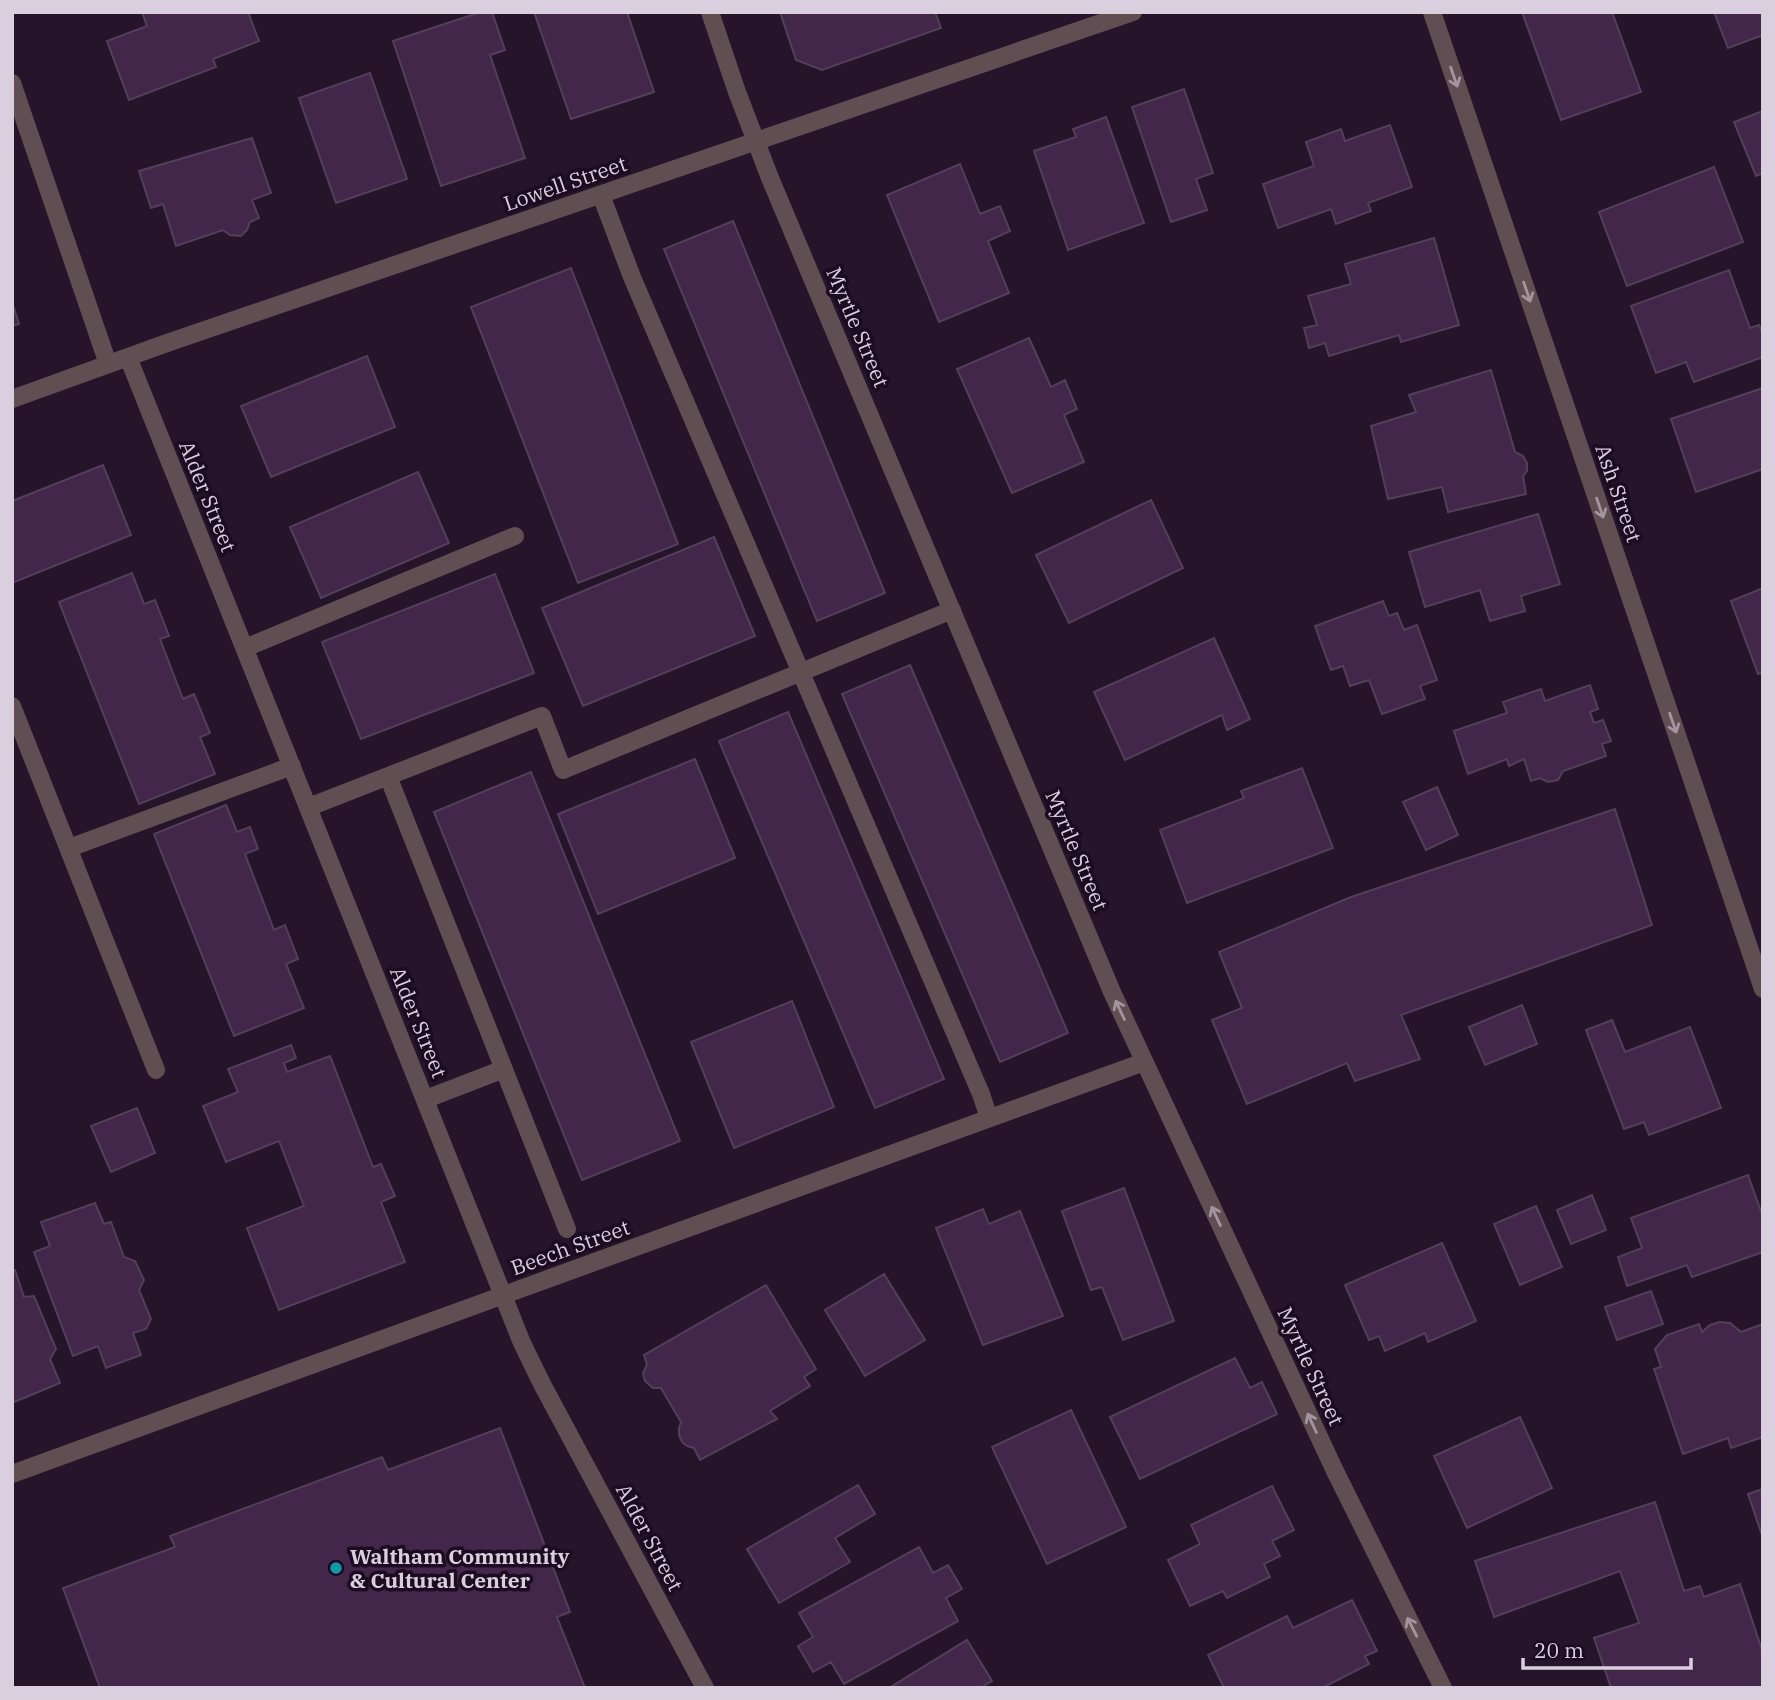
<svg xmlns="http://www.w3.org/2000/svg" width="1775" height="1700" font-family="'IBM Plex Serif',serif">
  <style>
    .building { fill: #42274b; stroke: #523f59; stroke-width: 2 }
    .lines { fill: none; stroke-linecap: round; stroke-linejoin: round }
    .minor { stroke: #5f4f52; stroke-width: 18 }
    .oneway { stroke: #a3959f }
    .culture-dot { fill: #0f9aa8; stroke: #1c0b21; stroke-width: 2.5 }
    .labels { text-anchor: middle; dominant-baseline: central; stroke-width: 7; stroke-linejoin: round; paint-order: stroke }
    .street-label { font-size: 21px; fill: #dacfde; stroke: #1c0b21 }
    .poi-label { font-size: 21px; font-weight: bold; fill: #dacfde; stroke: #1c0b21; text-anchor: start }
  </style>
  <rect width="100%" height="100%" fill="#26142b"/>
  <path class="building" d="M142,12H248L259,41L213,59L216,67L129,100L107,41L147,26Z
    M481,12H492L505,50L490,55L525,158L441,186L393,41Z
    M534,12H627L654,92L571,119Z
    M780,12H935L941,28L822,70L796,60Z
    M1522,12H1612L1641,92L1561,120Z
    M1714,12H1763V35L1728,48Z
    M370,73L407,179L336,203L299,98Z
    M1184,89L1213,173L1196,179L1207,210L1171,222L1132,107Z
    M1763,111V173L1756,176L1734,122Z
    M1106,117L1144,223L1068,250L1034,151L1076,137L1073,129Z
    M1390,125L1412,187L1368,203L1371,211L1336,224L1331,209L1278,228L1263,184L1314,166L1306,142L1341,129L1345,141Z
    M252,138L271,193L252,200L259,218L250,222L247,230L241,236L230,235L223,230L176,246L163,204L151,208L139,171Z
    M960,164L980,214L1000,206L1010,231L988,241L1009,293L939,322L887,195Z
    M1714,167L1743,242L1627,286L1599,212Z
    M733,221L885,593L817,621L664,249Z
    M1434,238L1459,325L1401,342L1399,335L1329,356L1325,343L1309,348L1304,328L1317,325L1308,296L1351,284L1345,264Z
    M571,268L678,544L578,583L471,307Z
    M1729,270L1750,328L1759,325L1763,334V357L1694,382L1686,362L1656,373L1631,306Z
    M12,302L19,324L12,326Z
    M1029,338L1051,387L1065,380L1077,409L1064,415L1084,462L1012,493L957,369Z
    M367,356L395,427L271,477L241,406Z
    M1491,370L1515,452L1523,456L1527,463V471L1523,476L1526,494L1448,512L1442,487L1388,499L1371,426L1416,412L1409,395Z
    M1763,388V469L1696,492L1671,419Z
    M103,465L131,535L12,583V501Z
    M418,472L449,543L321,598L290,527Z
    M1151,500L1183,568L1069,623L1036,555Z
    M1538,514L1560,584L1521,596L1525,611L1490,621L1480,590L1425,607L1409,552Z
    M714,537L755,636L583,706L542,608Z
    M132,573L144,604L155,600L169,636L160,639L183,699L194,694L210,733L200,737L215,774L139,804L59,602Z
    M495,574L534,673L361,739L322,642Z
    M1763,588V672L1758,674L1731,601Z
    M1383,601L1389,616L1397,613L1404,630L1417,625L1437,680L1420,686L1425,699L1382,714L1369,680L1350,686L1343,666L1331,670L1315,626Z
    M1214,638L1250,719L1227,730L1222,715L1125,760L1094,692Z
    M910,665L1068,1033L1000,1062L842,694Z
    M1590,685L1598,709L1590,712L1594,723L1603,720L1611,741L1602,744L1606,756L1563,771L1558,780L1548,782L1540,778L1531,781L1524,759L1509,766L1507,759L1468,774L1454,731L1507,713L1503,702L1541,689L1545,701Z
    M788,712L944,1079L875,1108L719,741Z
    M695,759L735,858L598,914L558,814Z
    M1302,768L1333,848L1187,903L1160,830L1244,798L1241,791Z
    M531,772L680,1141L582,1180L434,812Z
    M1437,787L1458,835L1426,850L1403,802Z
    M226,805L237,832L250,827L258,849L245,854L274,930L285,925L298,959L286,964L304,1008L234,1036L154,834Z
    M1615,809L1652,925L1401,1015L1420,1059L1355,1081L1347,1063L1247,1104L1212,1020L1242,1008L1219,952L1351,897Z
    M792,1001L834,1107L734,1148L691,1042Z
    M1522,1005L1537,1044L1485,1065L1469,1027Z
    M1612,1020L1625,1052L1690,1027L1721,1108L1649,1135L1644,1122L1624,1129L1586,1030Z
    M291,1045L296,1058L284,1063L287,1072L330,1056L373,1167L381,1164L395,1196L381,1202L405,1262L279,1310L247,1228L304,1206L279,1141L226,1162L203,1106L238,1092L228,1069Z
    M137,1108L155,1153L111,1172L91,1126Z
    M1748,1175L1763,1217V1252L1692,1277L1687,1265L1627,1286L1618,1257L1642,1248L1631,1218Z
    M1124,1188L1174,1321L1123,1340L1102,1287L1091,1290L1062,1211Z
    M1592,1195L1606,1230L1571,1244L1557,1210Z
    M95,1203L104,1224L111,1222L124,1257L135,1261L144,1280L139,1290L151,1319L146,1329L133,1333L141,1355L106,1368L98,1346L73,1356L34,1252L50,1246L41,1222Z
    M1536,1206L1562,1267L1520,1285L1494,1224Z
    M983,1209L989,1224L1020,1211L1063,1316L983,1345L936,1228Z
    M1442,1243L1476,1321L1428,1342L1425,1333L1385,1351L1379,1336L1369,1340L1345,1285Z
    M15,1270L24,1297L34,1296L56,1349L50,1359L60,1383L12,1403V1271Z
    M884,1274L925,1340L865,1376L825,1310Z
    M766,1285L816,1369L804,1377L810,1386L770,1411L777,1419L700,1460L694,1448L687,1446L682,1442L679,1435V1428L681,1422L661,1388H653L645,1381L643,1373L647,1365L644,1355Z
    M1651,1291L1663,1324L1617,1340L1605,1307Z
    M1720,1322L1730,1323L1741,1332L1763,1324V1437L1731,1448L1728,1438L1683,1454L1654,1369L1661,1367L1655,1349L1667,1335L1699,1324L1702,1332L1710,1325Z
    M1235,1358L1250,1388L1262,1382L1277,1414L1140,1479L1110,1417Z
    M1071,1410L1126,1527L1047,1564L992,1447Z
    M1520,1417L1552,1488L1467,1528L1434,1456Z
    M500,1428L570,1612L557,1617L585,1688H100L63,1588L175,1547L170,1536L382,1457L388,1470Z
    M858,1485L875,1514L835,1538L850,1562L779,1603L747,1549Z
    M1272,1486L1294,1530L1272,1541L1280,1556L1264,1564L1270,1577L1227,1598L1223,1591L1190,1606L1168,1560L1200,1544L1191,1525Z
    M1763,1489V1538L1748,1494Z
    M1655,1502L1684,1591L1700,1586L1704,1597L1740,1584L1763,1653V1688H1611L1594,1638L1639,1623L1620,1571L1494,1617L1475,1561Z
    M919,1547L933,1573L948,1565L962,1589L946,1598L958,1621L844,1684L831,1662L813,1672L798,1646L813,1637L799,1613Z
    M1352,1600L1377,1651L1365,1656L1369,1664L1322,1688H1224L1208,1655L1287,1616L1293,1628Z
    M967,1640L992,1681L980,1688H889Z"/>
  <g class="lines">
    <path class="minor" d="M710,12L737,92L770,178L1112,992L1334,1469L1443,1688
      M1432,12L1763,989
      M12,83L108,364
      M601,195L632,277L981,1094L989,1118
      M128,357L522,1343L542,1384L705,1688
      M12,399L167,343L1133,12
      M245,648L515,536
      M12,706L156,1070
      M388,776L567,1229
      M309,807L542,716L563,770L952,610
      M69,848L292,766
      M426,1099L504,1069
      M12,1474L1144,1062"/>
  </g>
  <defs><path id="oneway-shaft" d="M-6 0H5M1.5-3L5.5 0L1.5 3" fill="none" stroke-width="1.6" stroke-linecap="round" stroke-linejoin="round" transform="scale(1.75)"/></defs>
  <g class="oneway">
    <use href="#oneway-shaft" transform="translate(1454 77) rotate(71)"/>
    <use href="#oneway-shaft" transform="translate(1527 292) rotate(71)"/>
    <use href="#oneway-shaft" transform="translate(1600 508) rotate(71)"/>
    <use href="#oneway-shaft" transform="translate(1673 723) rotate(71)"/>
    <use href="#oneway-shaft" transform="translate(1120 1010) rotate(-115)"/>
    <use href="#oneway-shaft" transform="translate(1216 1216) rotate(-115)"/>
    <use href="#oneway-shaft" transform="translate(1312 1423) rotate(-115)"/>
    <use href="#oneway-shaft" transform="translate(1412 1627) rotate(-117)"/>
  </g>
  <circle class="culture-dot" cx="336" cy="1568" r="7"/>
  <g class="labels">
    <g class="street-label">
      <text transform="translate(565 183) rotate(-19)">Lowell Street</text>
      <text transform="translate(858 327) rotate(67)">Myrtle Street</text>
      <text transform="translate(1619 493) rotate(71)">Ash Street</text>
      <text transform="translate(208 496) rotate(68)">Alder Street</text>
      <text transform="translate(1077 850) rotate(67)">Myrtle Street</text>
      <text transform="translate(419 1022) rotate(68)">Alder Street</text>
      <text transform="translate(570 1247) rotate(-20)">Beech Street</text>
      <text transform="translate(1311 1366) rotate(65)">Myrtle Street</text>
      <text transform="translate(650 1537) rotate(62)">Alder Street</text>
    </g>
    <g class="poi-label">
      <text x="350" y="1556">Waltham Community<tspan x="350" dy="24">&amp; Cultural Center</tspan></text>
    </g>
  </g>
  <rect width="1775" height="1700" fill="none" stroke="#dacfde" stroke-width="28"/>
  <path d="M1523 1658v10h168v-10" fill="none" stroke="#dacfde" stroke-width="3.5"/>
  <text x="1534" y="1658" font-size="21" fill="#dacfde" stroke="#1c0b21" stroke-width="5" paint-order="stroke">20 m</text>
</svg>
